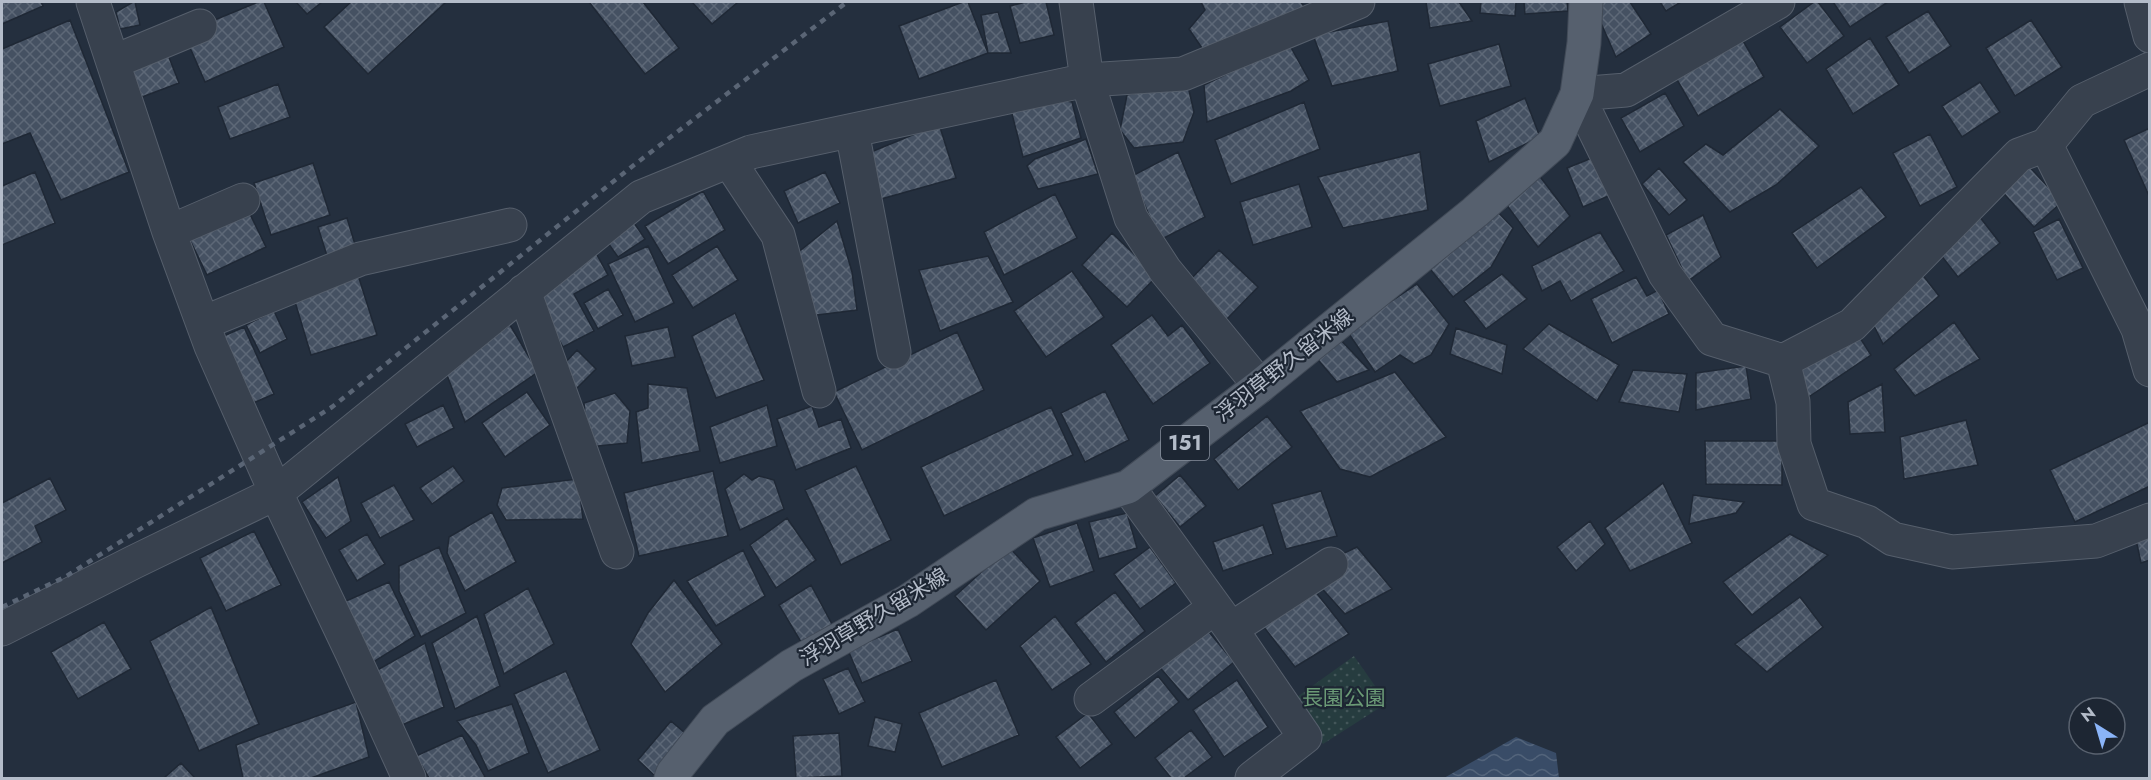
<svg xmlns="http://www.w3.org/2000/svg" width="2151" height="780" font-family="Jost,'Noto Sans JP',sans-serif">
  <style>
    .park { fill: url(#park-dots) }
    .water { fill: url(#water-waves) }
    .building { fill: url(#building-cross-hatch); stroke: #1f2835; stroke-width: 1.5 }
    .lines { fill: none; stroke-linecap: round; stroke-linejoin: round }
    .minor-casing { stroke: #565f6c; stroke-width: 35 }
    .major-casing { stroke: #414a57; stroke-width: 35 }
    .minor { stroke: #38414e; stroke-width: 33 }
    .major { stroke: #56606e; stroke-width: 33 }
    .rail { stroke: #5a6575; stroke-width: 4.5; stroke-dasharray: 6 6; stroke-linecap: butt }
    .labels { text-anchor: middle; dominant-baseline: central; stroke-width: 4.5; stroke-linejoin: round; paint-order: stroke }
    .shield { fill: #1d2633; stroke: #878f9c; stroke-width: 1.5 }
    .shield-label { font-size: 20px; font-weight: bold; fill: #b4bcc9 }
    .street-label { font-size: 21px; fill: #b4bcc9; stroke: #1d2633 }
    .park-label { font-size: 21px; fill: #6b9a76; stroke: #1d2633 }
  </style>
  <defs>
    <pattern id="park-dots" width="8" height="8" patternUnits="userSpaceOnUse" patternTransform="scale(1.5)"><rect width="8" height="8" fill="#263c3f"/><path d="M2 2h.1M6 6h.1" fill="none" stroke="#435659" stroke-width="1.8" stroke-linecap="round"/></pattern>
    <pattern id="water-waves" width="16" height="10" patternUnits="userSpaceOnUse" patternTransform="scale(1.5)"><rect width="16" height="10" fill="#394c67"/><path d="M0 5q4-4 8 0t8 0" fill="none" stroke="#53647b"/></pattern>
    <pattern id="building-cross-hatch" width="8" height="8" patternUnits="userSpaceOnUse" patternTransform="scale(1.5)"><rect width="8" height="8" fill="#455162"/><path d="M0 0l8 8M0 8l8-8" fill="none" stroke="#5d6877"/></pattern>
  </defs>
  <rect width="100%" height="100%" fill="#242f3e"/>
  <path class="park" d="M1354,656L1387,703L1323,744L1290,702Z"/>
  <path class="water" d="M1516,737L1556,753L1559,778H1444Z"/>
  <path class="building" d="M2,2H41L43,6L2,24Z
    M133,2H135L140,25L120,29L116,12Z
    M258,2H264L284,47L205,82L188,43L200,26Z
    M296,2H322L307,14Z
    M351,2H446L368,74L324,27Z
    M589,2H643L679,48L645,74Z
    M692,2H738L712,24Z
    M963,2H968L988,53L919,79L899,26Z
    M1026,2H1046L1054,35L1020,43L1010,6Z
    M1201,2H1301L1305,8L1204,51L1189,29L1205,10Z
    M1426,2H1459L1472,21L1430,28Z
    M1481,2H1516L1515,16L1480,13Z
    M1524,2H1567L1568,11L1525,14Z
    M1598,2H1630L1651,34L1616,57L1593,5Z
    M1660,2H1681L1666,11Z
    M1814,2H1818L1844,36L1807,63L1780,27Z
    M1833,2H1888L1850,27Z
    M1928,11L1951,46L1909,73L1886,37Z
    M998,12L1011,53H988L981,15Z
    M70,20L129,172L61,200L30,133L2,144V49Z
    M2031,20L2062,67L2015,96L1986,48Z
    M1388,21L1398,71L1332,86L1313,35Z
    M1870,38L1899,85L1853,114L1826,69Z
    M1742,39L1764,77L1698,116L1676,78Z
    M1289,44L1309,80L1291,91L1207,122L1204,85Z
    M1499,44L1511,86L1440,106L1428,64Z
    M165,47L179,83L142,97L128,61Z
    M1187,82L1194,112L1183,142L1134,148L1120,130L1127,95Z
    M1980,82L2000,112L1962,137L1942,106Z
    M278,84L290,117L230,139L218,107Z
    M1665,93L1684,126L1640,152L1621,118Z
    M1041,96L1072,102L1081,138L1023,157L1011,110Z
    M1525,98L1540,137L1489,162L1476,121Z
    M1304,102L1320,149L1231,184L1215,140Z
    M1780,109L1819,146L1776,185L1730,212L1683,162L1706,144L1723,155Z
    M939,124L956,178L881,199L871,152Z
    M2150,128V198L2124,140Z
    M1930,134L1957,187L1920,206L1893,153Z
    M1086,139L1098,174L1038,189L1027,166L1035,159Z
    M1178,152L1205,217L1160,240L1132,176Z
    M1420,152L1428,210L1343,228L1318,177Z
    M1597,156L1613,194L1583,207L1567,168Z
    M2025,162L2062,202L2034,227L1998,187Z
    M313,163L330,215L271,235L254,183Z
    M1659,168L1687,200L1669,215L1642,184Z
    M35,172L55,223L2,245V186Z
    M825,172L840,203L798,223L784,191Z
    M1538,174L1570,216L1538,247L1503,200Z
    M1299,184L1312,227L1253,245L1240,202Z
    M1861,187L1886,217L1817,268L1792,233Z
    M703,191L725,230L668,264L645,226Z
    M1055,194L1077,238L1004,275L984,232Z
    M247,208L266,247L207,275L188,236Z
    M1495,209L1513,228L1491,267L1453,297L1426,264Z
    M628,214L645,239L618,257L601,233Z
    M1703,215L1721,257L1688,281L1666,235Z
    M1979,216L2000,243L1958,277L1937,250Z
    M347,218L357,251L328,259L318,227Z
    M2059,219L2083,268L2057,280L2033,232Z
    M837,221L852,272L857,310L809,316L796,254Z
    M1600,232L1624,271L1571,301L1560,281L1542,291L1532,266Z
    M1112,233L1157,276L1127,307L1082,265Z
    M648,246L674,303L635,322L608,264Z
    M717,246L738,280L693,308L672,275Z
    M1219,250L1258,287L1225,321L1186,284Z
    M596,253L608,275L574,294L594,331L563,347L531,288Z
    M988,256L1013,302L940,331L919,270Z
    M1918,269L1939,296L1883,344L1869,316Z
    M1072,271L1104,317L1046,357L1014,311Z
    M1502,274L1527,299L1486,329L1464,301Z
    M358,275L377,335L311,355L293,295Z
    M1636,277L1647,296L1658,290L1669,314L1612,343L1591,299Z
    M1417,284L1449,324L1431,355L1414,364L1400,355L1375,372L1347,331Z
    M608,289L623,315L598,329L584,303Z
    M274,311L287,339L260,353L246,325Z
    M735,313L764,380L716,398L692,336Z
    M1152,315L1168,336L1182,325L1210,363L1153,404L1111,345Z
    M1954,322L1980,359L1915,396L1894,369Z
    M1549,324L1619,365L1597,401L1523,349Z
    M510,325L538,372L465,422L445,370Z
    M244,327L274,394L246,406L217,339Z
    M668,327L675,357L632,366L625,336Z
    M1456,328L1507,345L1502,374L1450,354Z
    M1855,330L1871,355L1807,398L1800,367Z
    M957,332L984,390L862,450L834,392Z
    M1336,335L1369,370L1337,382L1314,355Z
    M577,350L596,369L576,389L564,364Z
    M1746,366L1751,399L1696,410V373Z
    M1633,370L1687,374L1679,412L1619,402Z
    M1395,372L1446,437L1370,477L1340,469L1300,411Z
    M648,384L687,388L700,451L642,463L636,412L648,408Z
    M1882,384L1885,432L1850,434L1848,402Z
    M1105,391L1129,440L1085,462L1061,413Z
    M527,392L550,425L505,457L482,423Z
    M615,393L630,411L627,443L588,447L584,403Z
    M443,405L454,428L417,447L405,424Z
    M767,405L777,446L720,463L710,427Z
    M812,406L819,427L841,419L851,448L796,470L777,419Z
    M1051,407L1073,455L944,516L921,467Z
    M1267,416L1292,447L1238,490L1214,459Z
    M1966,420L1978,465L1904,479L1900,437Z
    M2150,422V486L2075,522L2050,470Z
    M1705,441H1782V485L1706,484Z
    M453,466L464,481L432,504L420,488Z
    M856,466L891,540L841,565L805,490Z
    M713,471L728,536L639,556L624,493Z
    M744,474L752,480L759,476L774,480L784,509L740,530L725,489Z
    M1180,475L1206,506L1180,527L1155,496Z
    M338,477L351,521L326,538L302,502Z
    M50,478L66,510L35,526L42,542L2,563V503Z
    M578,479L583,519L506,520L497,505L502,488Z
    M1663,483L1692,543L1630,571L1605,528Z
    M394,485L414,520L380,538L361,503Z
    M1321,491L1337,536L1286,549L1272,504Z
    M1693,495L1744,502L1736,513L1689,524Z
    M492,512L516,562L465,591L447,553L449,537Z
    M1127,513L1137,548L1099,559L1089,522Z
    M787,518L816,560L776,588L750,545Z
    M1590,521L1605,544L1576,571L1557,547Z
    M1077,523L1094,571L1050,587L1033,538Z
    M1263,525L1273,554L1223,571L1213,542Z
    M2150,530V560L2141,563L2135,535Z
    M254,531L281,585L226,611L200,558Z
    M367,534L385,564L357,581L339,550Z
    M1790,534L1828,555L1752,615L1723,582Z
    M439,547L466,613L421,637L399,591V566Z
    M1009,547L1040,581L986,630L955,596Z
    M1150,547L1176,583L1140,609L1114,574Z
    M1357,547L1392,589L1345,614L1317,583L1340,555Z
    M743,550L765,596L716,626L687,581Z
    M674,580L722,644L665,692L631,644L648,613Z
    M389,582L415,636L367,666L337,605Z
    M811,585L833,626L801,642L779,605Z
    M1311,586L1349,634L1295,667L1260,622Z
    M528,588L554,644L504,674L484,614Z
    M1115,592L1145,631L1106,662L1075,623Z
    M1800,597L1823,627L1767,672L1735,644Z
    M211,607L259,724L199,751L150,641Z
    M477,616L500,686L455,709L432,643Z
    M1055,616L1091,664L1052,690L1020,646Z
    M104,622L131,669L78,699L51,652Z
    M1203,625L1234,662L1188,700L1157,664Z
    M898,629L912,661L862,683L848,650Z
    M425,643L444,707L402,725L372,673Z
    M848,668L865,702L839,714L823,679Z
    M566,671L600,750L548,773L514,694Z
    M1158,676L1179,702L1135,738L1114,712Z
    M996,680L1019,735L942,767L919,713Z
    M1237,680L1268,727L1224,757L1193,710Z
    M356,702L369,757L311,778H243L236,745Z
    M512,704L529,753L488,771L476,745L457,721Z
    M1088,713L1112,744L1080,768L1056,737Z
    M875,717L902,724L895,752L868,746Z
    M671,721L693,740L657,778L638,760Z
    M1191,730L1212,757L1184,778H1171L1155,758Z
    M839,733L842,776L796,778L793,736Z
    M462,735L485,777L481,778H429L416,756Z
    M181,763L195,778H164Z"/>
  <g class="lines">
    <g class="minor-casing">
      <path id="minor" d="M93,2L169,232L211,346L276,493L352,653L409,778
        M1076,2L1087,80L1131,218L1165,270L1260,386
        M1778,2L1626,90L1577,94L1665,274L1712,339L1783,361L1793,402L1794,444L1814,504L1867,522L1893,539L1952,552L2096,541L2150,520
        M2141,2L2150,36
        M113,62L200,26
        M852,131L894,352
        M2046,145L2138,329L2150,370
        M729,161L778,235L819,391
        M169,232L243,200
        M524,291L617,552
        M203,323L360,259L510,225
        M1783,361L1852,325L2019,155L2046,145L2082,101L2150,69
        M1128,487L1231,629L1305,737L1252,778
        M2,629L134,562L276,493L641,197L751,152L1087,80L1183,74L1358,2
        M1231,629L1331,564
        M1091,699L1214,608"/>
    </g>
    <g class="major-casing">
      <path id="major" d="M671,778L673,773L715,720L791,666L908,601L1037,514L1128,487L1260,386L1475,212L1555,142L1577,94L1584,43L1586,2"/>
    </g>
    <use href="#minor" class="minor"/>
    <use href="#major" class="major"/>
    <path class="rail" d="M2,607L65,577L332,407L634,165L847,2"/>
  </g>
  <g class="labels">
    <rect class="shield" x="1161" y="426" width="48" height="34" rx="4.5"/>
    <g class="shield-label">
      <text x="1185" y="443">151</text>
    </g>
    <g class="street-label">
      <text transform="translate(1284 365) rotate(-38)">浮羽草野久留米線</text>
      <text transform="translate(874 617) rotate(-31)">浮羽草野久留米線</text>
    </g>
    <g class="park-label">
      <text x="1344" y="698">長園公園</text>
    </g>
  </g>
  <rect width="2151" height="780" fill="none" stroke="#b4bcc9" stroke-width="6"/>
  <g transform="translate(2097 726) rotate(323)"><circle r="28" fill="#1d2633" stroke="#59626f" stroke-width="1.5"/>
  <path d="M0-4.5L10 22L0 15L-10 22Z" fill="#8ab4f8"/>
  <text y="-9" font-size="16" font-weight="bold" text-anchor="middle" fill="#b4bcc9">N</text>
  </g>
</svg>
